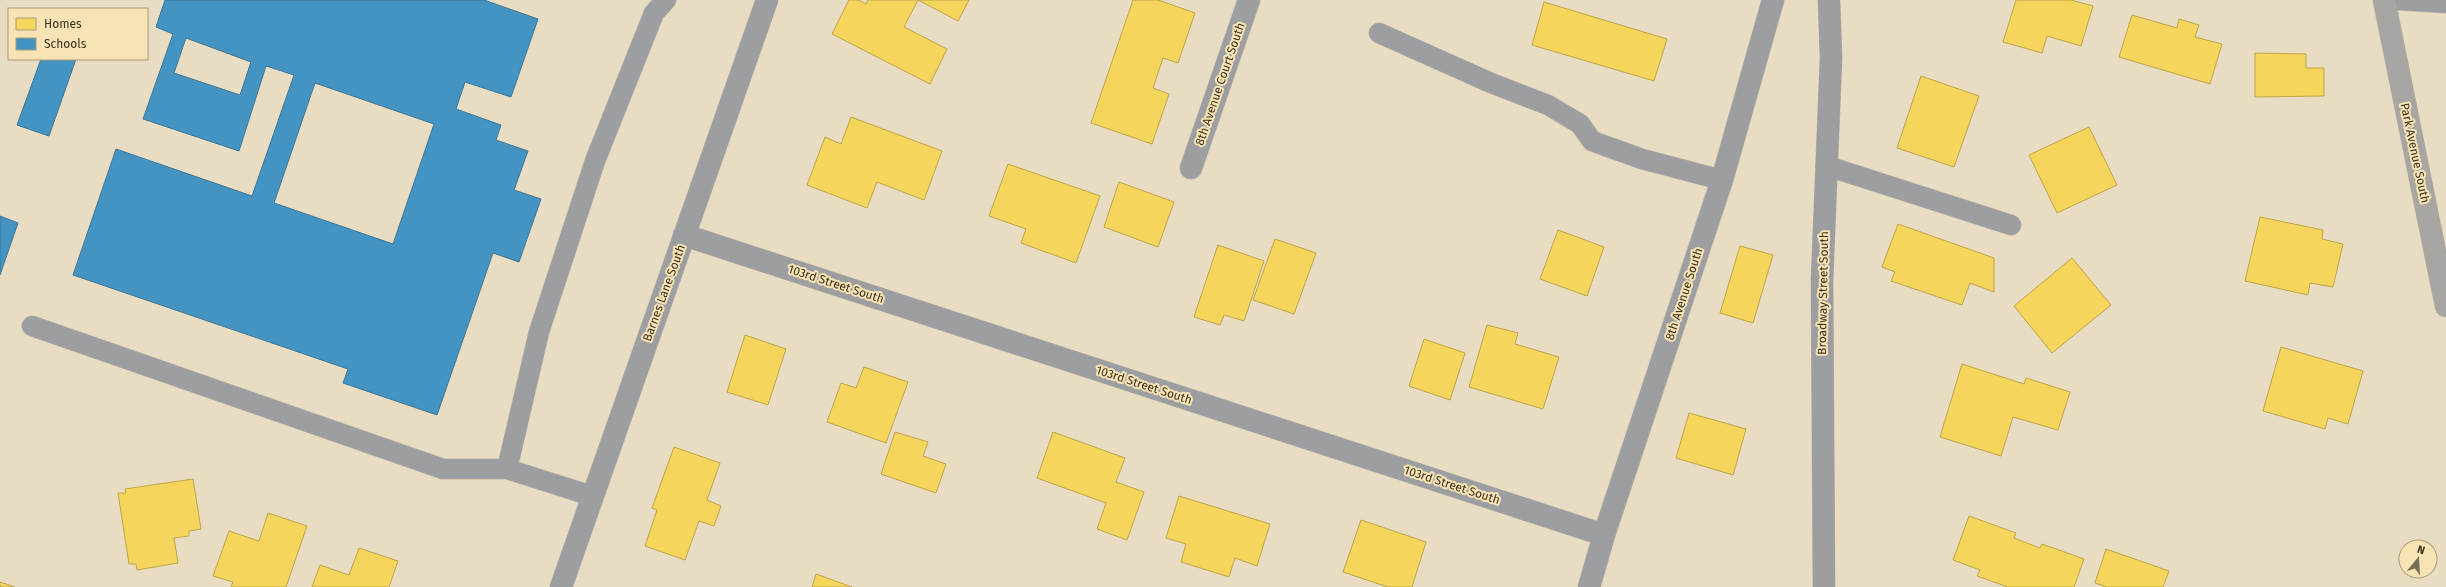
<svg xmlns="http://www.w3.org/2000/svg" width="2446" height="587" font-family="'Fira Sans',sans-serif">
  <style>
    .homes { fill: #f6d55c; stroke: #bea44a }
    .schools { fill: #4393c3; stroke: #407692; fill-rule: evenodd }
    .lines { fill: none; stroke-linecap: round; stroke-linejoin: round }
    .lane-casing { stroke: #c2b9a5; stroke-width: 21 }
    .street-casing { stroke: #c2b9a5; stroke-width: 23 }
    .secondary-casing { stroke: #c2b9a5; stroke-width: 23 }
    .lane { stroke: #9c9ea1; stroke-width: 20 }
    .street { stroke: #9c9ea1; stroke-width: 22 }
    .secondary { stroke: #a7a6a2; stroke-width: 22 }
    .labels { text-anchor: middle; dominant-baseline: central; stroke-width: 4; stroke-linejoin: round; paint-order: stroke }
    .street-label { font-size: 12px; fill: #3a321f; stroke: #f7e3b3 }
  </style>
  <rect width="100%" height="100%" fill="#e8ddc2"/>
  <path class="homes" d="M849,0H859L866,4L868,0H918L904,27L947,49L930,84L832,34Z
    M918,0H969L958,21Z
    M1133,0H1158L1195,13L1178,63L1163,58L1153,88L1169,94L1152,144L1091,123Z
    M2016,0H2071L2093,6L2081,46L2047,36L2042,53L2003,42Z
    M1544,2L1667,39L1654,81L1532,45Z
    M2132,15L2177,28L2179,19L2199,25L2195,37L2222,44L2210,84L2119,57Z
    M2255,53L2306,54V68H2324V96L2255,97Z
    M1921,76L1979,96L1954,167L1897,148Z
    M851,117L942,151L924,200L877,182L867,208L807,185L825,137L841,144Z
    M2089,127L2117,185L2057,213L2029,155Z
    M1008,164L1100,196L1076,263L1021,243L1026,229L989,216Z
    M1119,182L1174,202L1158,247L1104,227Z
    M2260,217L2323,230L2322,239L2343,244L2333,287L2310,283L2308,295L2245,281Z
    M1898,224L1994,258V292L1970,283L1962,305L1891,281L1895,272L1882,267Z
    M1558,230L1604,247L1587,296L1540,279Z
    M1275,239L1316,253L1294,314L1253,300Z
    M1218,245L1264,261L1244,321L1224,315L1220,325L1194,317Z
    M1740,246L1773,255L1753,323L1720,313Z
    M2072,258L2111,305L2052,353L2014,306Z
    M1487,325L1518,333L1515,344L1559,357L1543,409L1469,387Z
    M745,335L786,349L768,405L727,392Z
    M1424,339L1465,353L1450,400L1409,386Z
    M2281,347L2363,371L2348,424L2328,418L2325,429L2263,411Z
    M1962,364L2024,384L2026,378L2070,392L2058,430L2013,417L2001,456L1940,437Z
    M864,367L908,382L886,443L827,422L841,383L856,388Z
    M1689,413L1746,429L1733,475L1676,458Z
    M895,432L928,442L923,456L946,464L936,493L881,474Z
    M1053,432L1125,458L1116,482L1144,492L1127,540L1097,529L1106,503L1037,478Z
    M674,447L720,463L707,500L721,506L714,526L699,521L685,560L645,546L657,510L652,508Z
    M193,479L201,529L189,531V536L174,538L178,563L137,570L136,564H129L118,493H126L125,489Z
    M1179,496L1270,524L1257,566L1235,558L1229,577L1181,562L1186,544L1166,538Z
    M268,513L307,526L286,587H231L233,582L213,576L229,531L259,541Z
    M1969,516L2016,533L2014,538L2040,548L2042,544L2084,559L2074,587H2008L1977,576L1980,570L1953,560Z
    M1361,520L1426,542L1412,587H1388L1343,572Z
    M359,548L398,561L389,587H312L320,565L349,575Z
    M2106,549L2169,571L2163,587H2107L2095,583Z
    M816,574L852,587H812Z
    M0,582L15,587H0Z"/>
  <path class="schools" d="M165,0H484L538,19L511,97L465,82L456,109L501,125L496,140L528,151L514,190L541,199L519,262L493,253L437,415L343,383L348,369L73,275L116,149L252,196L294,75L266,66L239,151L143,119L173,34L156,27ZM186,38L251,62L240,95L174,73ZM315,83L434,124L393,244L274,203Z
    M41,59H76L49,136L17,125Z
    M0,216L18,223L0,275Z"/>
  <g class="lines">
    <g class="lane-casing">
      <path id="lane" d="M2397,0L2446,3
        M1379,33L1491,83L1548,105L1580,124L1592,141L1642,159L1722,180
        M1827,166L2011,225
        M32,326L443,469H507
        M592,496L507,469L539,332L595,161L654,13L666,0"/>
    </g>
    <g class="street-casing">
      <path id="street" d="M1191,168L1249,0
        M684,235L1604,535
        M561,587L767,0
        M1589,587L1604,535L1722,180L1773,0
        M1824,587L1822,280L1831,58L1829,0"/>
    </g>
    <g class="secondary-casing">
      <path id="secondary" d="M2384,0L2446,306"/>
    </g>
    <use href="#lane" class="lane"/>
    <use href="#street" class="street"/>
    <use href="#secondary" class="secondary"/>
  </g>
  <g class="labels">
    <g class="street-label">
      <text transform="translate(1220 84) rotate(-71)">8th Avenue Court South</text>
      <text transform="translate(2415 153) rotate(78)">Park Avenue South</text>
      <text transform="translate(836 284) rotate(18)">103rd Street South</text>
      <text transform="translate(664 293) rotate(-70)">Barnes Lane South</text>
      <text transform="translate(1823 293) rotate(-89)">Broadway Street South</text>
      <text transform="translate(1684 294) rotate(-72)">8th Avenue South</text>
      <text transform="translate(1144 385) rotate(18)">103rd Street South</text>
      <text transform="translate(1452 485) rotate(18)">103rd Street South</text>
    </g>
  </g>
  <rect x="8" y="8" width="140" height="52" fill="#f7e3b3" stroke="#ab9c78"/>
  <rect x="16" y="18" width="20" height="12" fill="#f6d55c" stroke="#ab9c78"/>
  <text x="44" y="28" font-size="12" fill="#3a321f">Homes</text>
  <rect x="16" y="38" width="20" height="12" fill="#4393c3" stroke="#ab9c78"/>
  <text x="44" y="48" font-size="12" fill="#3a321f">Schools</text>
  <g transform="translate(2418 559) rotate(18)"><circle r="19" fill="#f7e3b3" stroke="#ab9c78"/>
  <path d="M0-3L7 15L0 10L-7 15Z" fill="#776e58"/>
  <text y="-6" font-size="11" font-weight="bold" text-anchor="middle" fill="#3a321f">N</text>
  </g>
</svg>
